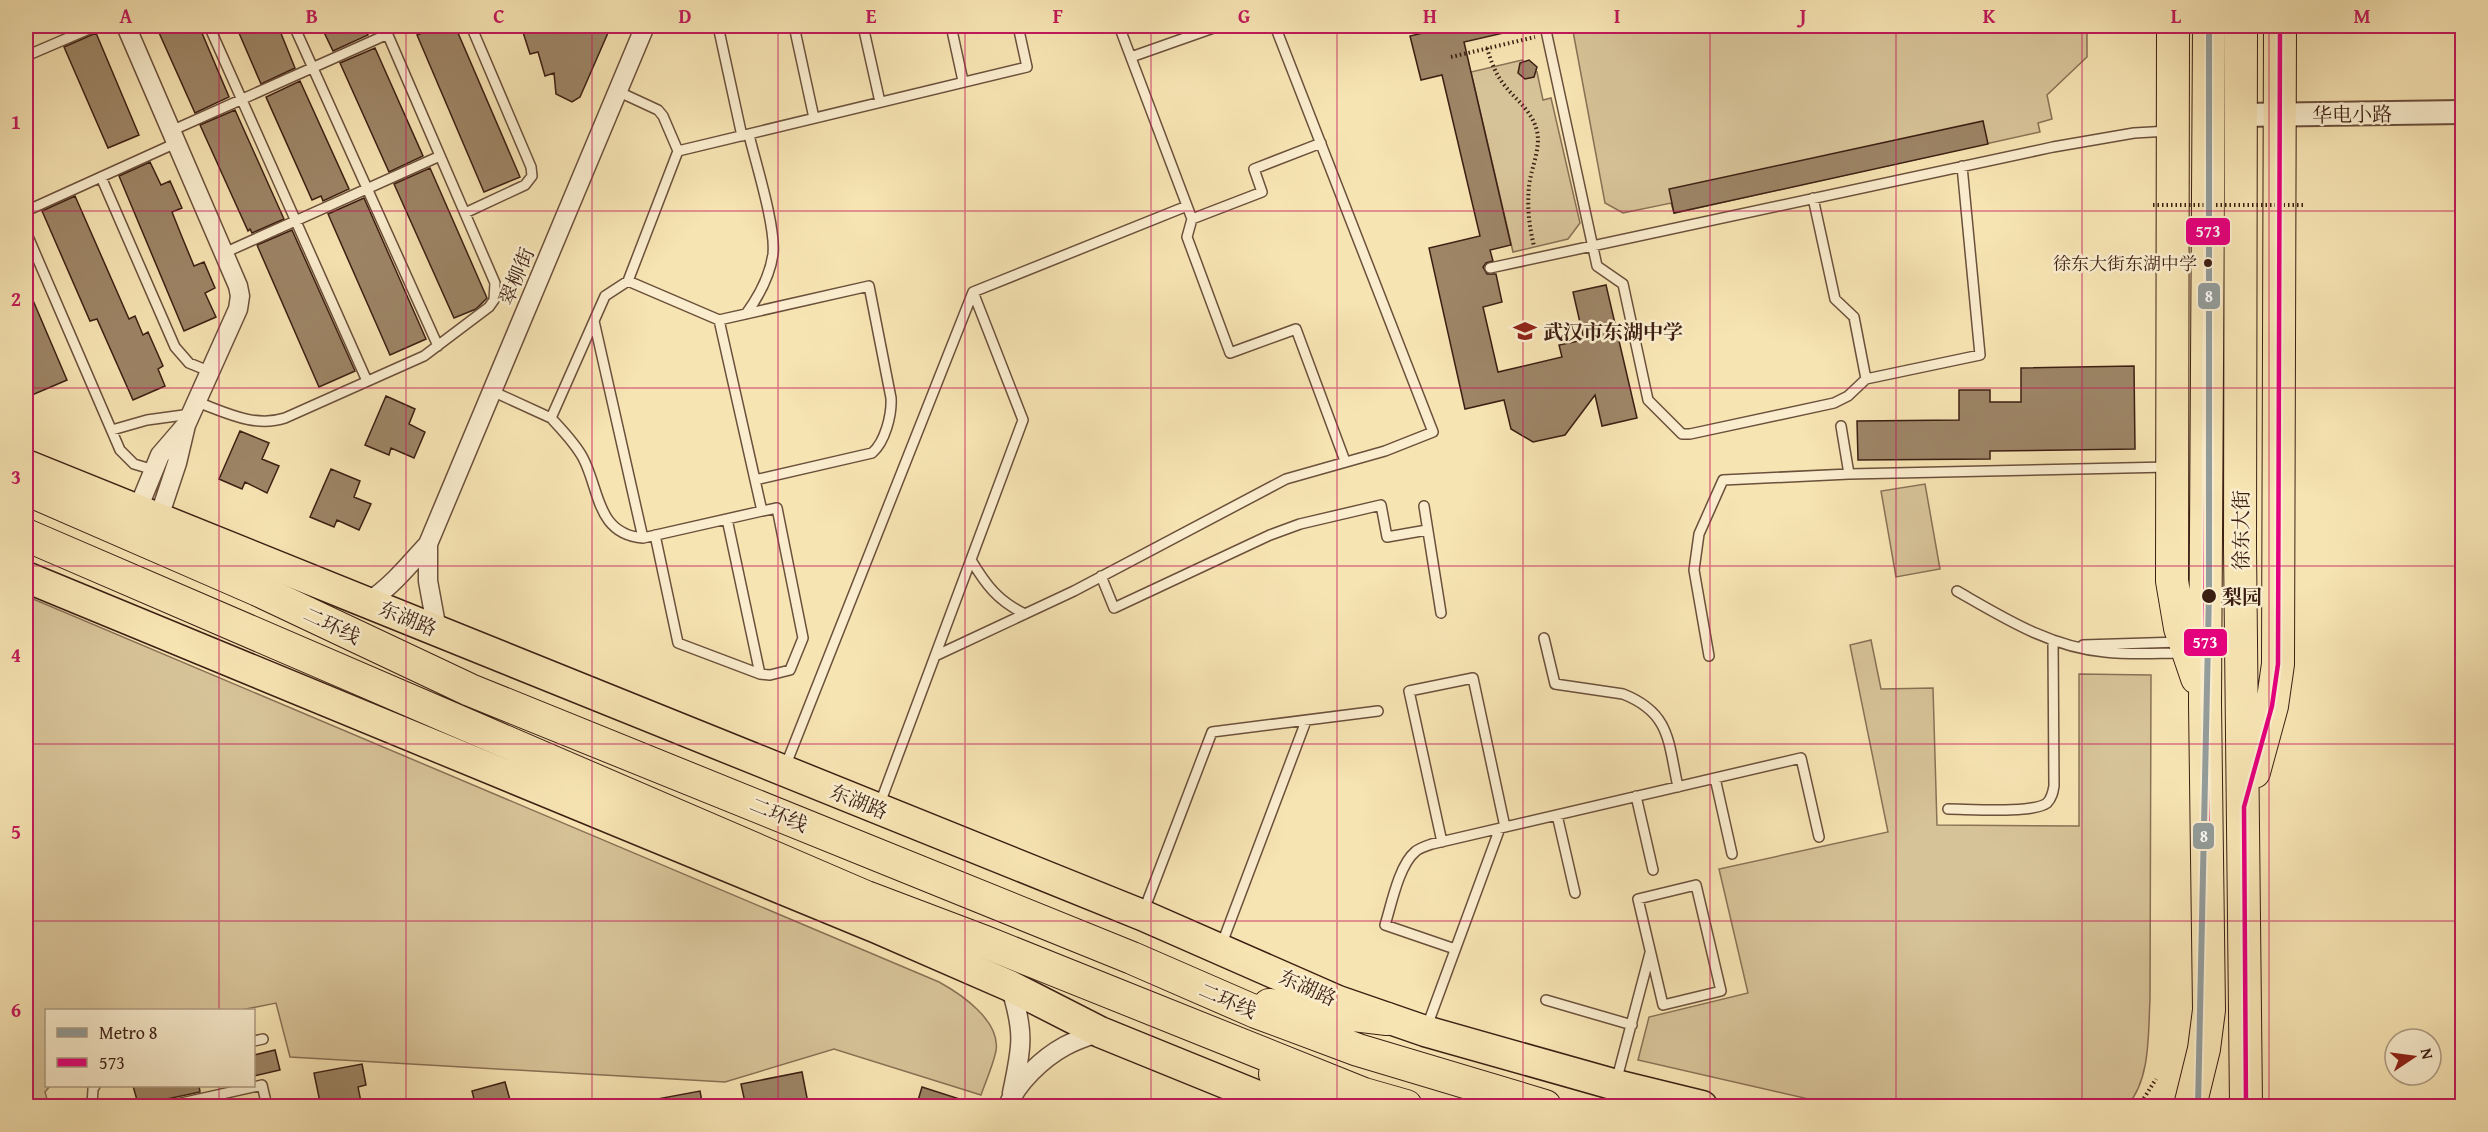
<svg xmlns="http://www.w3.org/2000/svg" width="2488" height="1132" font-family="'Gentium Book Plus','Noto Serif SC',serif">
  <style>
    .green { fill: #d7c398; stroke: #8a7156; stroke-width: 1.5 }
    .building { fill: #9d8566; stroke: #3c1f13; stroke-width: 1.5 }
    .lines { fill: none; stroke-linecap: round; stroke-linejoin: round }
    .service-casing { stroke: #6b503b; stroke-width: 12 }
    .minor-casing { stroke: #6b503b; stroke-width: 21 }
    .tertiary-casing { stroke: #6b503b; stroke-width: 26 }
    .primary-casing { stroke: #3c1f13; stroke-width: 33 }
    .trunk-casing { stroke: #3c1f13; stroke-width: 34 }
    .path { stroke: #3c1f13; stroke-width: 4; stroke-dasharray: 1.5 3; stroke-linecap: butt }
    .service { stroke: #faedce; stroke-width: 9 }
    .minor { stroke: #faedce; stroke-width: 18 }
    .tertiary { stroke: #faedce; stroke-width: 22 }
    .primary { stroke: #f7e4b3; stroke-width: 30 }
    .trunk { stroke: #f7e4b3; stroke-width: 32 }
    .path-bridge { stroke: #3c1f13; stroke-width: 4; stroke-dasharray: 1.5 3; stroke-linecap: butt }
    .bus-1-casing { stroke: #faedce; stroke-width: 9 }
    .bus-1 { stroke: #e5007d; stroke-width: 4.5 }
    .metro-1-casing { stroke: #faedce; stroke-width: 10 }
    .metro-1 { stroke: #939d9b; stroke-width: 6 }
    .grid { fill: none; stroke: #c2185b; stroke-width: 1.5; stroke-opacity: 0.55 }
    .bus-dot { fill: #3c1f13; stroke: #faedce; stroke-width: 2 }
    .labels { text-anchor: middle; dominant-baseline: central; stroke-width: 5; stroke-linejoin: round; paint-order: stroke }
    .bus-label { font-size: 18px; fill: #3c1f13; stroke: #faedce; text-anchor: end }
    .street-label { font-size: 20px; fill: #3c1f13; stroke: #faedce }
    .poi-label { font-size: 20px; font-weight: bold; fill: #3c1f13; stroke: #faedce; text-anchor: start }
    .stop-label { font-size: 20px; font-weight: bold; fill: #3c1f13; stroke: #faedce; text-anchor: start }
    .line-badge { stroke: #faedce; stroke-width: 2 }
    .badge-label { font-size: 16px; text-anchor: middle; font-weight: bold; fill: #fff }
    .neatline { fill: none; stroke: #c2185b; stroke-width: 2 }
    .grid-label { font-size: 20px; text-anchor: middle; font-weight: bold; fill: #c2185b }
  </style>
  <rect width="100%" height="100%" fill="#f7e4b3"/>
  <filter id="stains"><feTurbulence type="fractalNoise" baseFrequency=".00333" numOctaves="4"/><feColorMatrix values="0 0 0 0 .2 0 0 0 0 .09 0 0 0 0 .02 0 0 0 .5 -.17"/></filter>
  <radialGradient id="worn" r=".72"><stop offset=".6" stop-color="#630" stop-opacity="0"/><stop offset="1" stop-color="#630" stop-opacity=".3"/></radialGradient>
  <path class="green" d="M1572,26H2087V57L2047,95L2052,119L2038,123L2040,132L1674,213L1671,203L1623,213L1605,203Z
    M1522,60L1537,72L1543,100L1551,98L1580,223L1568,239L1513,252L1471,72Z
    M1925,484L1940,569L1896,577L1881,491Z
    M26,596L939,982C961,994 1001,1021 996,1051C993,1065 986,1081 981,1095L834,1049L725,1082L290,1057L276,1003L241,1010H46V1086H50L45,1092L49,1106H26Z
    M1871,640L1881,689L1933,688L1937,825L2079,826V674L2151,675L2150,999C2148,1033 2151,1079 2127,1106H1839L1638,1060L1649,1017L1748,993L1719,869L1888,832L1850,645Z"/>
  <path class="building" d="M156,26H199L229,97L195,113Z
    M236,26H278L295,68L261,84Z
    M321,26H364L368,35L333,51Z
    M440,26H455L520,177L484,192L417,35Z
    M521,26H611L580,97L572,102L556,94L554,73L545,76L538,52L530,54Z
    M1422,26H1507L1508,32L1464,42L1511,245L1490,250L1493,261L1486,263L1483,267L1487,274H1496L1502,302L1483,307L1498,372L1562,357L1559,345L1584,340L1573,292L1606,285L1637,418L1602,426L1595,395L1565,435L1533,442L1511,429L1504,400L1465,409L1429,248L1480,236L1442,75L1421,80L1410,36L1423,33Z
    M96,33L139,135L108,148L64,47Z
    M375,48L423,156L389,172L340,63Z
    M1529,60L1537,67L1534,77L1525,79L1518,73L1520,63Z
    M300,81L349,189L323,201L321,196L312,200L266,97Z
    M235,110L284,219L252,233L250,229L248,231L200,125Z
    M1983,121L1988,144L1674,213L1669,189Z
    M150,162L161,185L170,181L182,208L172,212L182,237L194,266L204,262L215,288L205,293L216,317L184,331L119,176Z
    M430,168L487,298L476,309L454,318L394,184Z
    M75,196L129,319L135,316L143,335L148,332L163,366L158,369L165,386L133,400L97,319L90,321L42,211Z
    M364,198L426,339L390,355L328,214Z
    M292,230L355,371L319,387L257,245Z
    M26,284L67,380L32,395L26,380Z
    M2134,366L2135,449L1990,451V459L1858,460L1857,421L1959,420V390H1990V402H2021V368Z
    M386,396L415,409L409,424L425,432L414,458L391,448L389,455L365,445Z
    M240,431L269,443L262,459L279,466L267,493L245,482L242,489L219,479Z
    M331,469L360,481L354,497L371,504L359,530L337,520L334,527L310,517Z
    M275,1050L280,1070L254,1076V1055Z
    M362,1064L366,1085L358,1087L362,1107H321L314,1073Z
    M802,1072L808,1103L788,1107H746L741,1084Z
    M505,1082L512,1107H476L472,1091Z
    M133,1086H199L200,1092L167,1099L161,1107H139Z
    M922,1087L972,1103V1107H916Z
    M700,1091L703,1107H658L657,1099Z"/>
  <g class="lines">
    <g class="service-casing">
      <path id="service" d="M209,26L367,381
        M294,26L438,346
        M718,26L742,136
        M794,26L814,118
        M863,26L880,102
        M951,26L963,81
        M1119,26L1192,219L1262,192L1254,169L1321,143
        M1545,26L1597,266L1623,284L1648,400L1682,434H1690L1834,403L1848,396L1866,379L1854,317L1835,299L1813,198
        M26,56L96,26
        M1131,57L1219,26
        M171,131L388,34
        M678,151L1027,67L1018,26
        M101,177L175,347L189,363L211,372
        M26,211L176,143
        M465,213L525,185L532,176L531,167L471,26
        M1192,219L1187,237L1230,353L1296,329L1345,461
        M26,232L120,450L134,464L154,470
        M224,253L440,156
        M1490,268L2053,147L2134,133L2169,131
        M746,314C759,296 770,276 773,254C776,227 756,164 749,135
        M719,320L869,286L891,398C892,415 885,442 872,453L755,480
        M594,321L643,538
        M1866,379L1980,355L1962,166
        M492,391L551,418L605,296L628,281L678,151L663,116L658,110L617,91
        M197,402C225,412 254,428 285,418L424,356L489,307L494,300L495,283L384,26
        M551,418C562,430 575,443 583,458C600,490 596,534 643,538L762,511L719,320L628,281
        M1841,426L1849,474L2169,467
        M112,430L147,420L191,414
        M1424,506L1441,613
        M727,519L760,674
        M655,535L678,643L760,674L770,675L790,670L803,638L777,508L762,511
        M971,560C986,585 998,601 1025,614
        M1101,576L1114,608L1270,535L1300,524L1381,505L1387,537L1427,530
        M1957,591C2004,618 2050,647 2105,652C2131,655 2158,653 2184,653
        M1544,638L1555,684L1623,694C1671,713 1668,742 1678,787
        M2083,645L2180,642
        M935,656L1074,591L1286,479L1385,451L1433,432L1275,26
        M1709,656L1694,570L1699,534L1723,480L1849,474
        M785,767L973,292L1187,206
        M1715,778L1732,854
        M1636,796L1653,870
        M879,806L1023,420L973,292
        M1948,809C1969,809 2032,814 2047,803C2052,798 2053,792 2054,786L2053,640
        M1557,815L1575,893
        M1442,842L1409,691L1473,678L1505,827
        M1696,885L1721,991L1663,1005L1638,899Z
        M1144,910L1212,732L1378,711
        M1221,946L1306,721
        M1455,949L1385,925C1391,906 1399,865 1415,852C1419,848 1426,846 1432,844L1801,758L1819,837
        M1546,1000L1632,1025
        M1426,1029L1500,828
        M254,1041L263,1039
        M1616,1082L1650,953
        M92,1106L93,1089L95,1086
        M168,1106L262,1085L267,1106"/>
    </g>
    <g class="minor-casing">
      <path id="minor" d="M126,26L238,286L240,296L238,309L186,425L177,463L158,520
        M137,511L160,455L185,426
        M428,544V581L437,630
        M368,602C392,586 409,565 428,544L645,26
        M1010,986C1025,1033 1022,1046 1012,1093
        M1008,1106C1016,1083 1043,1058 1065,1046C1076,1040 1088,1036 1100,1032"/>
    </g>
    <g class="tertiary-casing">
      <path id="tertiary" d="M2242,115L2462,112"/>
    </g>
    <g class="primary-casing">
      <path id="primary" d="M26,465L1142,915L1338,1001L1425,1031L1616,1085L1702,1106
        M26,577L877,928L1010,986L1100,1032L1260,1097L1292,1106"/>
    </g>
    <g class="trunk-casing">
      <path id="trunk" d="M2173,26L2172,581L2180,628L2197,678
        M2241,26L2240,548L2246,1106
        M26,489L258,590L470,690L1132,958L1256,1012L1358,1050L1545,1106
        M26,535L866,897L985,942L1364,1094L1406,1106
        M2254,772L2272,706L2278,664L2280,26
        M1269,1005L1387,1019
        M1275,1074L1326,1106
        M2190,1106L2204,1049L2209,1010L2205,703L2209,26"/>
    </g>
    <path class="path" d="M1487,48C1491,62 1496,75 1505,86C1517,101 1532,111 1537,131C1541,149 1531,168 1529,186C1527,207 1529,226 1534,246
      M1451,57L1535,37
      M2139,1106L2156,1079"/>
    <use href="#service" class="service"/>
    <use href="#minor" class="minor"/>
    <use href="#tertiary" class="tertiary"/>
    <use href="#primary" class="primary"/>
    <use href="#trunk" class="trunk"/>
    <path class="path-bridge" d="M2153,205H2303"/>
    <g class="bus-1-casing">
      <path id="bus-1" d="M2208,848L2205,703L2209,26
        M2246,1106L2244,807L2272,706L2278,664L2280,26"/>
    </g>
    <use href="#bus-1" class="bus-1"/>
    <g class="metro-1-casing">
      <path id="metro-1" d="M2198,1106L2209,593V26"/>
    </g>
    <use href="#metro-1" class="metro-1"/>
  </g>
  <path class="grid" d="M219,26V1010M406,26V1106M592,26V1106M778,26V1106M965,26V1106M1151,26V1106M1337,26V1106M1523,26V1106M1710,26V1106M1896,26V1106M2082,26V1106M2269,26V1106M26,211H2462M26,388H2462M26,566H2462M26,744H2462M26,921H2462M219,1086V1106"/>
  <defs>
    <g id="school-bare" transform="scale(1.8)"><path d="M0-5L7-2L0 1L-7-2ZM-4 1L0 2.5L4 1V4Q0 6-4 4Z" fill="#8f2418" stroke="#faedce" stroke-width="2.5" paint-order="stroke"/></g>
  </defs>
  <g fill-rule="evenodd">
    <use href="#school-bare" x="1525" y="331"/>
  </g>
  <g class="bus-dot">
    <circle cx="2208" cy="263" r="5"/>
    <circle cx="2209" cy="596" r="8"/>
  </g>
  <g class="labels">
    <g class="bus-label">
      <text x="2197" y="263">徐东大街东湖中学</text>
    </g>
    <g class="street-label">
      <text transform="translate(2352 114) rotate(-1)">华电小路</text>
      <text transform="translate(516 276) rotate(-67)">翠柳街</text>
      <text transform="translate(2240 530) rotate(-90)">徐东大街</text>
      <text transform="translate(408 618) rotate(22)">东湖路</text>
      <text transform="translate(332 625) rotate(25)">二环线</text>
      <text transform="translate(859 801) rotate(22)">东湖路</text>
      <text transform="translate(779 814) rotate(22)">二环线</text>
      <text transform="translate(1308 987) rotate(24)">东湖路</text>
      <text transform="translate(1228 1000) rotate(23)">二环线</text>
    </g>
    <g class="poi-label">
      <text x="1543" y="331">武汉市东湖中学</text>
    </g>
    <g class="stop-label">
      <text x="2222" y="596">梨园</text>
    </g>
  </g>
  <g class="line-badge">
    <rect x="2185" y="217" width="46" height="29" rx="6" fill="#e5007d"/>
    <rect x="2197" y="282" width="24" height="28" rx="6" fill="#939d9b"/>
    <rect x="2183" y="628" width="45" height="29" rx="6" fill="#e5007d"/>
    <rect x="2192" y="822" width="23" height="28" rx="6" fill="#939d9b"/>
  </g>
  <g class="badge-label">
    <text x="2208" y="237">573</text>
    <text x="2209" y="302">8</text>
    <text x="2205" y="648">573</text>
    <text x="2204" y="842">8</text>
  </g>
  <rect width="2488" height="1132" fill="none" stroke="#f7e4b3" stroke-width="66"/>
  <rect x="45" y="1009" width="210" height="78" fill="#faedce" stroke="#ae9b83" stroke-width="1.5"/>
  <rect x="57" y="1028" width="30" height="9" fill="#939d9b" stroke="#ae9b83" stroke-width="1.5"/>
  <text x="99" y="1039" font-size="18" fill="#3c1f13">Metro 8</text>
  <rect x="57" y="1058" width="30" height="9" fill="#e5007d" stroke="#ae9b83" stroke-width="1.5"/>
  <text x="99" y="1069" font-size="18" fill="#3c1f13">573</text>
  <g transform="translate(2413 1057) rotate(77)"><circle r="28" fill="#faedce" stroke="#ae9b83" stroke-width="1.5"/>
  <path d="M0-4.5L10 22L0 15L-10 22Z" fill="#8f2418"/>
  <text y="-9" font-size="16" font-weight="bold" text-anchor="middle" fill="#3c1f13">N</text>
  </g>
  <rect x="33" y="33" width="2422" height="1066" class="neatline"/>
  <g class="grid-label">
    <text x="126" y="23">A</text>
    <text x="312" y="23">B</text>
    <text x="499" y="23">C</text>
    <text x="685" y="23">D</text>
    <text x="871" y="23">E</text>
    <text x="1058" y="23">F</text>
    <text x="1244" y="23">G</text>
    <text x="1430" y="23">H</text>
    <text x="1617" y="23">I</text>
    <text x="1803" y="23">J</text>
    <text x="1989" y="23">K</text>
    <text x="2176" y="23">L</text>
    <text x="2362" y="23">M</text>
    <text x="16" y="129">1</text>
    <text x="16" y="306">2</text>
    <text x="16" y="484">3</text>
    <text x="16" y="662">4</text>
    <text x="16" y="839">5</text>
    <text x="16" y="1017">6</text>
  </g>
  <rect width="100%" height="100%" filter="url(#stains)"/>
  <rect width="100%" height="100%" fill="url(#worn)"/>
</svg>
